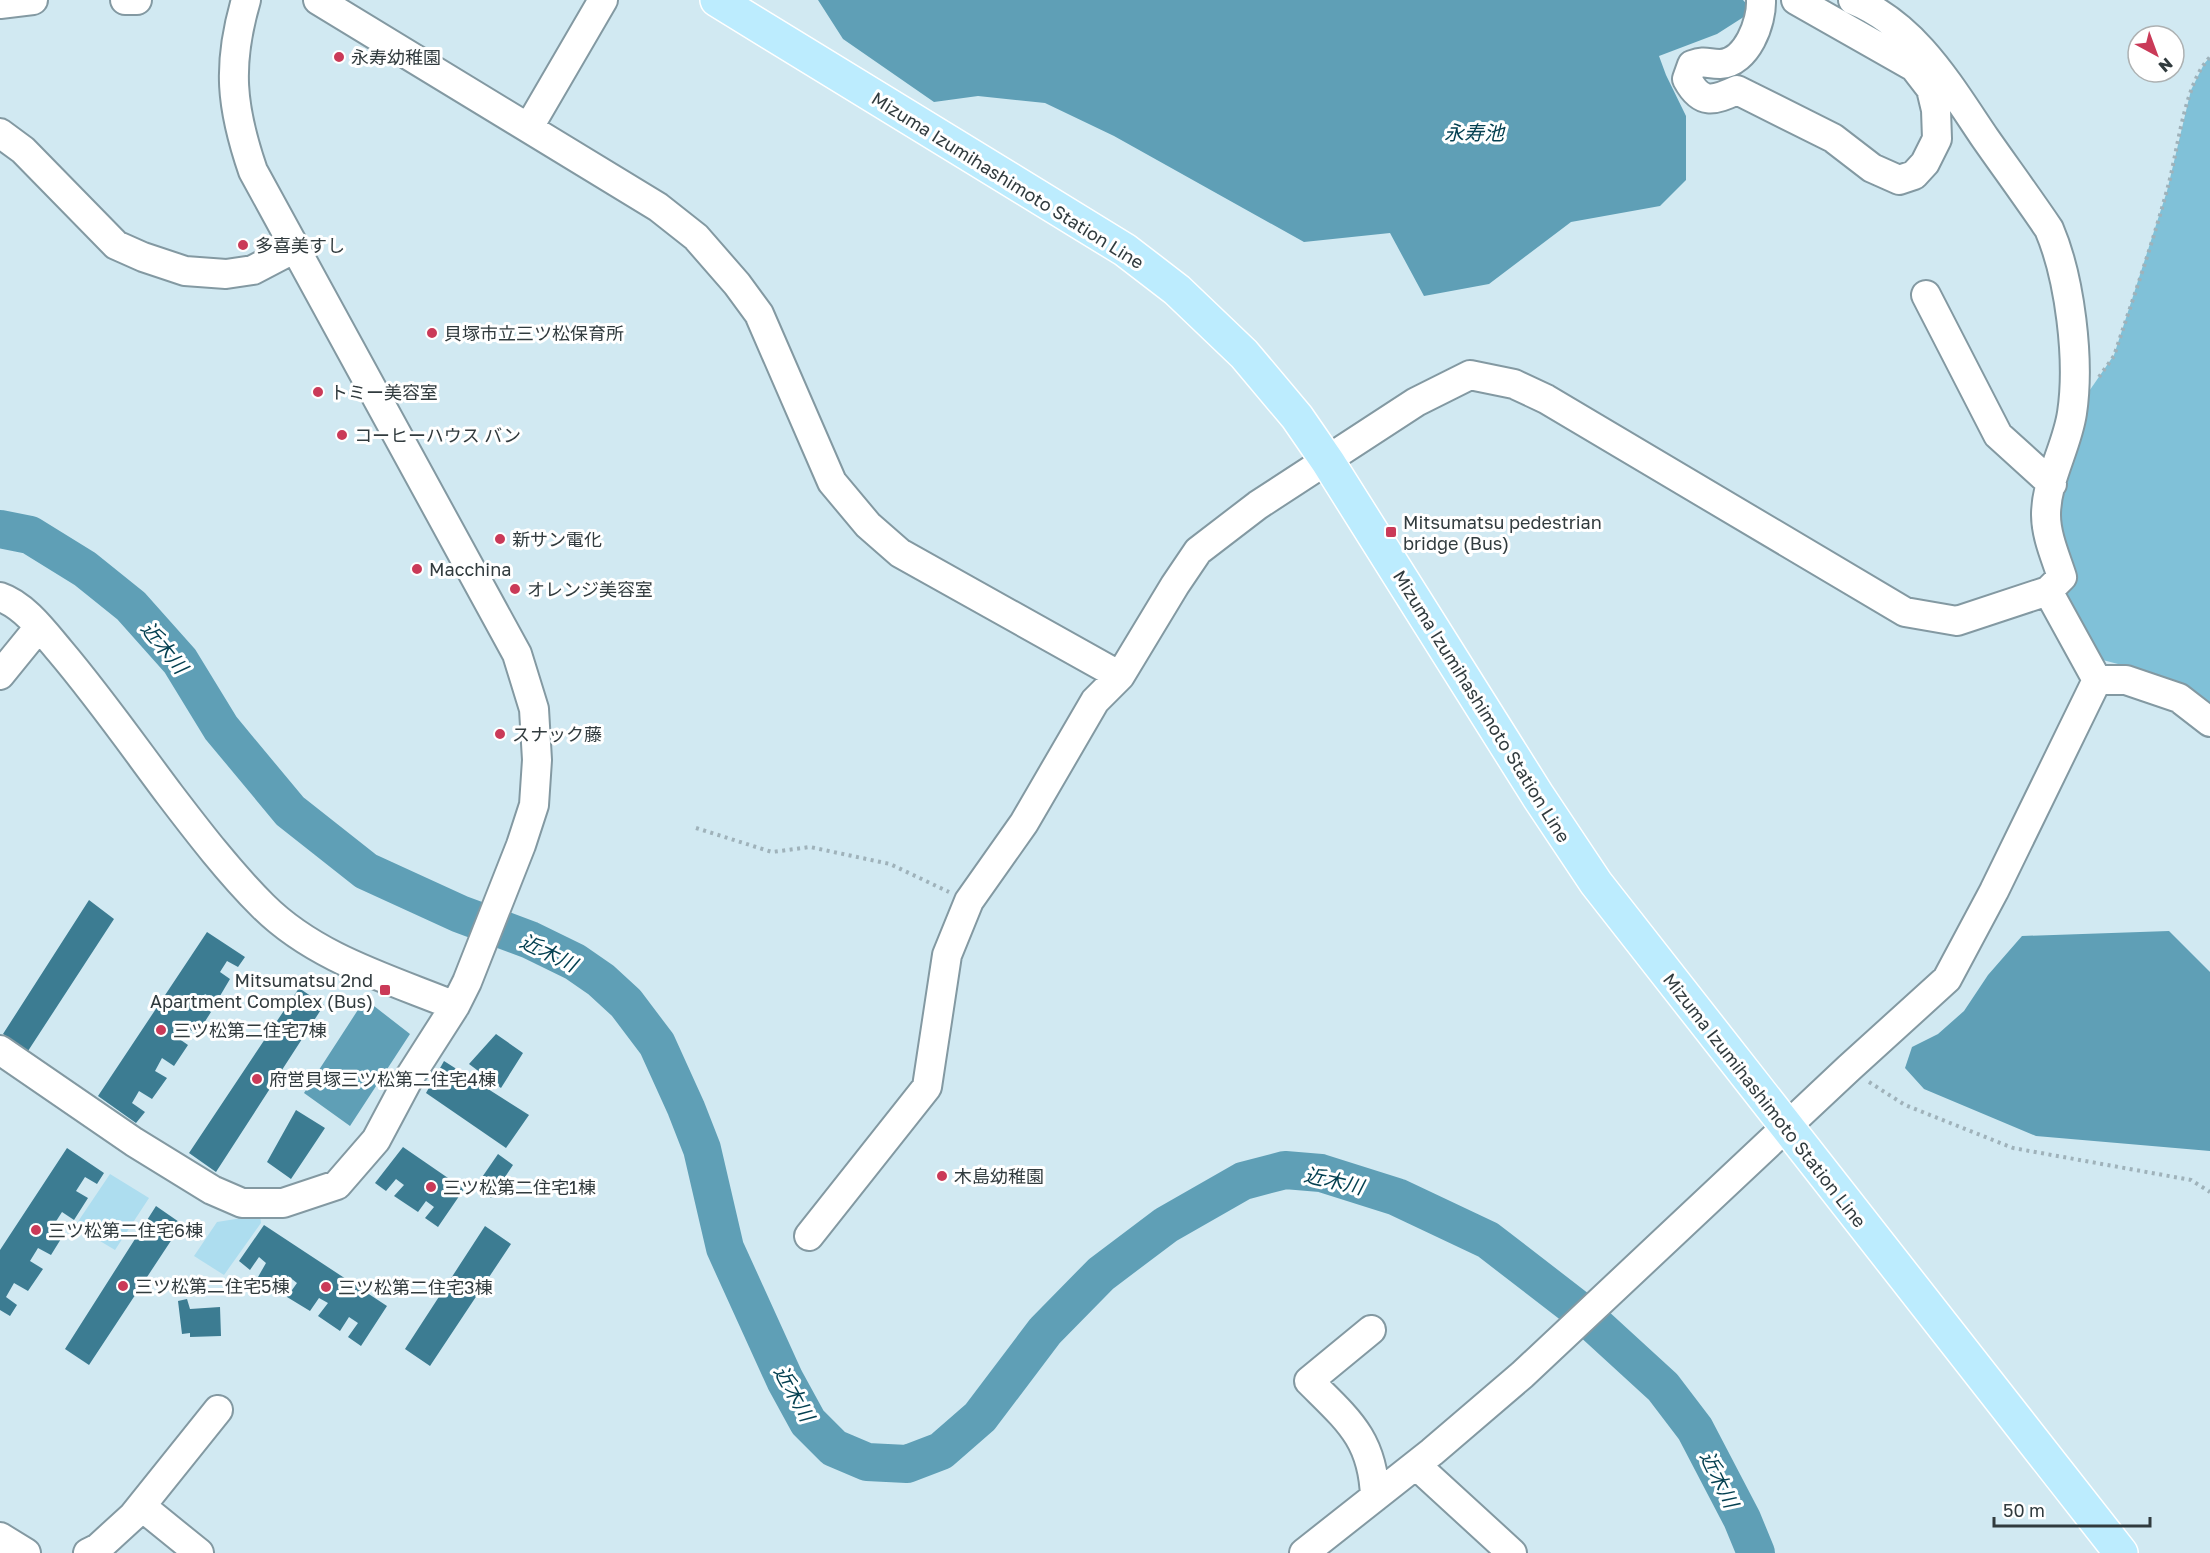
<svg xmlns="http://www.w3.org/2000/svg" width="2210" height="1553" font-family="'Golos Text','Noto Sans JP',sans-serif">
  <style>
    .green { fill: #adddef }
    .forest { fill: #80c1d8 }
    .water { fill: #5f9fb6 }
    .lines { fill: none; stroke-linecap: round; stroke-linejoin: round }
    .river { stroke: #5f9fb6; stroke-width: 38 }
    .building { fill: #3c7c92 }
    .minor-casing { stroke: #8399a2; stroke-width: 32 }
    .major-casing { stroke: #fff; stroke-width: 36 }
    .path { stroke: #9fb2ba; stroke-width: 4; stroke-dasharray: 3 4.5; stroke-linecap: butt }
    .minor { stroke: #fff; stroke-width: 28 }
    .major { stroke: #bcecfe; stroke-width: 33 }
    .poi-dot { fill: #ca3a58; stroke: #fff; stroke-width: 2 }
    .labels { text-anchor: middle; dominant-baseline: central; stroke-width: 6; stroke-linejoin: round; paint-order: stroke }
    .poi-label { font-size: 18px; fill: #313b3e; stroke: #fff; text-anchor: start }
    .street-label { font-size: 18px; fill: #313b3e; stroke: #fff }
    .water-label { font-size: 20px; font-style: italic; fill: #044051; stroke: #fff }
  </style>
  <rect width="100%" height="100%" fill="#d1e9f2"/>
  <path class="green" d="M110,1174L149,1198L115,1250L75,1226Z
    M260,1215L261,1223L224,1275L194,1256L217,1222Z"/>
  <path class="forest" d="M2210,57V707L2137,669L2099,659L2048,591L2051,544L2072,416L2114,355L2167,191L2191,90L2204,64Z"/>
  <path class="water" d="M818,0H1743L1753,11L1717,34L1659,56L1666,75L1686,116V180L1660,206L1571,222L1489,284L1424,296L1390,233L1304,242L1114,136L1045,103L978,96L934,102L843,39Z
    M2169,931L2210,972V1151L2036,1136L1924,1089L1905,1068L1912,1047L1938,1034L1964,1011L1988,975L2022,936Z
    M365,999L410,1034L350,1126L304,1093Z"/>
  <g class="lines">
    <path class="river" d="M0,529L30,535L85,569L131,606L180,661L221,728L290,811L366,871L460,914L530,940L575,962L601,980L626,1003L657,1044L686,1108L702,1149L725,1248L785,1380L808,1422L834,1448L867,1462L907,1464L941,1451L980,1417L1045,1331L1101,1274L1166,1225L1243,1181L1285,1170L1321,1173L1397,1197L1488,1240L1580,1311L1663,1387L1695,1429L1742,1519L1756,1553"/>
  </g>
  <path class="building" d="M89,900L114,919L28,1051L3,1034Z
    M207,932L245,957L238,967L227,961L220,972L230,979L217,1001L205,994L198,1003L211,1012L197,1034L183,1026L175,1036L188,1045L174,1066L162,1058L155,1071L167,1078L152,1099L139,1091L132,1103L145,1112L136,1123L98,1096Z
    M299,988L324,1005L216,1172L189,1153Z
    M496,1034L523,1053L501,1088L469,1064Z
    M444,1061L529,1115L506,1148L426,1093Z
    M296,1110L325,1128L291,1179L267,1162Z
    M403,1147L464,1189L438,1227L425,1218L434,1207L426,1201L418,1212L394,1196L404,1185L396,1179L386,1191L375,1183Z
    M67,1148L104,1173L97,1184L85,1177L76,1191L88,1198L74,1220L62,1212L53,1226L64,1234L51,1255L38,1248L30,1261L43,1269L28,1291L14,1283L6,1297L17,1305L10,1316L0,1310V1250Z
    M498,1154L513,1165L491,1198L476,1186Z
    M156,1206L182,1224L89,1365L65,1349Z
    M264,1225L387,1306L361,1346L348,1337L358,1323L349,1317L340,1331L318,1316L328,1303L319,1298L310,1311L287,1297L297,1283L288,1276L280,1291L258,1277L266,1263L259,1257L250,1270L239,1261Z
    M485,1226L511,1244L430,1366L405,1349Z
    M187,1299L190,1309L220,1307L221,1336L190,1337V1333L182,1334L178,1301Z"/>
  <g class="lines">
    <g class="minor-casing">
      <path id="minor" d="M125,0H137
        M318,0L658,207L696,237L737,284L759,314L832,482L868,525L900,553L1120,676
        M1761,0C1762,22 1747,63 1720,64C1707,64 1706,60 1692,65L1687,79C1701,105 1713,101 1737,90L1833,138L1872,168L1899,180L1914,175L1925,163L1937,139L1936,110L1931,89L1914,67L1796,0
        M0,4L33,0
        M529,127L603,0
        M0,133L23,150L116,245L143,257L185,271L226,274L253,270L295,248
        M1926,295L1998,435L2052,484
        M2048,591L2097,680
        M0,597C24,605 44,632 60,651C99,697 134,747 170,795C199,833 229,872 263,906C315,958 389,979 455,1006
        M0,675L39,627
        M2097,680H2126L2179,698L2210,722
        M0,1050L134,1142L212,1190L242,1203H283L337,1185L376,1140L409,1078L455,1006L467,982L521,845L534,805L537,760L534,709L517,654L253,171C231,107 227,65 246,0
        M809,1236L927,1087L947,955L969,901L1024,823L1095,701L1120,676L1175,585L1198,551L1258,505L1416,402L1470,375L1514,384L1546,399L1905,612L1957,621L2048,591L2062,577C2056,558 2046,536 2046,515C2046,480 2067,447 2072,413C2080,360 2070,278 2049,229C2028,198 2006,168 1985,138C1949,85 1915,25 1853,0
        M1371,1330L1309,1381C1348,1420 1373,1439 1375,1497
        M1416,1465L1512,1553
        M141,1506L199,1553
        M0,1537L26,1553
        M88,1553L98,1548L133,1516L218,1410
        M1304,1553L1432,1452L1522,1375L1849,1068L1947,979L1994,891L2097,680"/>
    </g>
    <g class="major-casing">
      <path id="major" d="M717,0L1125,250L1177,290L1244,354L1297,417L1328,462L1538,796L1596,883L2121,1553"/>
    </g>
    <path class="path" d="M2099,377L2114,356C2132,301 2152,246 2167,190C2178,153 2183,85 2210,57
      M696,828L772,852L810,847L890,864L949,892
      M1869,1082L1905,1105L2013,1148L2191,1180L2210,1192"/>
    <use href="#minor" class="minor"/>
    <use href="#major" class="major"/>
  </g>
  <g class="poi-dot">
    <circle cx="339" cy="57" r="6"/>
    <circle cx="243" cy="245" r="6"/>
    <circle cx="432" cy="333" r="6"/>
    <circle cx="318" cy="392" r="6"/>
    <circle cx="342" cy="435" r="6"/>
    <rect x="1385" y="526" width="12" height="12" rx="3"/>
    <circle cx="500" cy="539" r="6"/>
    <circle cx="417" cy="569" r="6"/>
    <circle cx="515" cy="589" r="6"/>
    <circle cx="500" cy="734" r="6"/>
    <rect x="379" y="984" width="12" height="12" rx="3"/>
    <circle cx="161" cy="1030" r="6"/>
    <circle cx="257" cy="1079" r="6"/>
    <circle cx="942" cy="1176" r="6"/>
    <circle cx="431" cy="1187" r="6"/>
    <circle cx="36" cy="1230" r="6"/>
    <circle cx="123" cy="1286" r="6"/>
    <circle cx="326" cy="1287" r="6"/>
  </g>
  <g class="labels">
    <g class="poi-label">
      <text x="351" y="57">永寿幼稚園</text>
      <text x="255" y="245">多喜美すし</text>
      <text x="444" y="333">貝塚市立三ツ松保育所</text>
      <text x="330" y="392">トミー美容室</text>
      <text x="354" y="435">コーヒーハウス バン</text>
      <text x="1403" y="522">Mitsumatsu pedestrian<tspan x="1403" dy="21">bridge (Bus)</tspan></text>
      <text x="512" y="539">新サン電化</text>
      <text x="429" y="569">Macchina</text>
      <text x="527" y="589">オレンジ美容室</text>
      <text x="512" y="734">スナック藤</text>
      <text x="373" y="980" text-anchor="end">Mitsumatsu 2nd<tspan x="373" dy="21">Apartment Complex (Bus)</tspan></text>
      <text x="173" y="1030">三ツ松第二住宅7棟</text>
      <text x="269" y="1079">府営貝塚三ツ松第二住宅4棟</text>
      <text x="954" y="1176">木島幼稚園</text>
      <text x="443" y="1187">三ツ松第二住宅1棟</text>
      <text x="48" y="1230">三ツ松第二住宅6棟</text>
      <text x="135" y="1286">三ツ松第二住宅5棟</text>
      <text x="338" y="1287">三ツ松第二住宅3棟</text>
    </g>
    <g class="street-label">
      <text transform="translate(1008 180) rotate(32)">Mizuma Izumihashimoto Station Line</text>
      <text transform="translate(1482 706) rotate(58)">Mizuma Izumihashimoto Station Line</text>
      <text transform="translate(1765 1100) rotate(52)">Mizuma Izumihashimoto Station Line</text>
    </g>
    <g class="water-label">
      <text x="1474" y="132">永寿池</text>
      <text transform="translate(165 647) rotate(51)">近木川</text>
      <text transform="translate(549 952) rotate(26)">近木川</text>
      <text transform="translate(1334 1180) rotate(13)">近木川</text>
      <text transform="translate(795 1393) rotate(61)">近木川</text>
      <text transform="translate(1720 1479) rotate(64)">近木川</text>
    </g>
  </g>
  <g transform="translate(2156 54) rotate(139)"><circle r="28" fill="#ffffff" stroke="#adb1b2" stroke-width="1.5"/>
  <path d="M0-4.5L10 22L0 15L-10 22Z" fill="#ca3a58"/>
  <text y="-9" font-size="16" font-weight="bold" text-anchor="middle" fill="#313b3e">N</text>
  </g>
  <path d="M1994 1517v9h156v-9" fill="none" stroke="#313b3e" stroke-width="3"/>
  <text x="2003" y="1517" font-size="18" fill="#313b3e" stroke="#ffffff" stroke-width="4.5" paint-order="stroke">50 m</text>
</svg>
